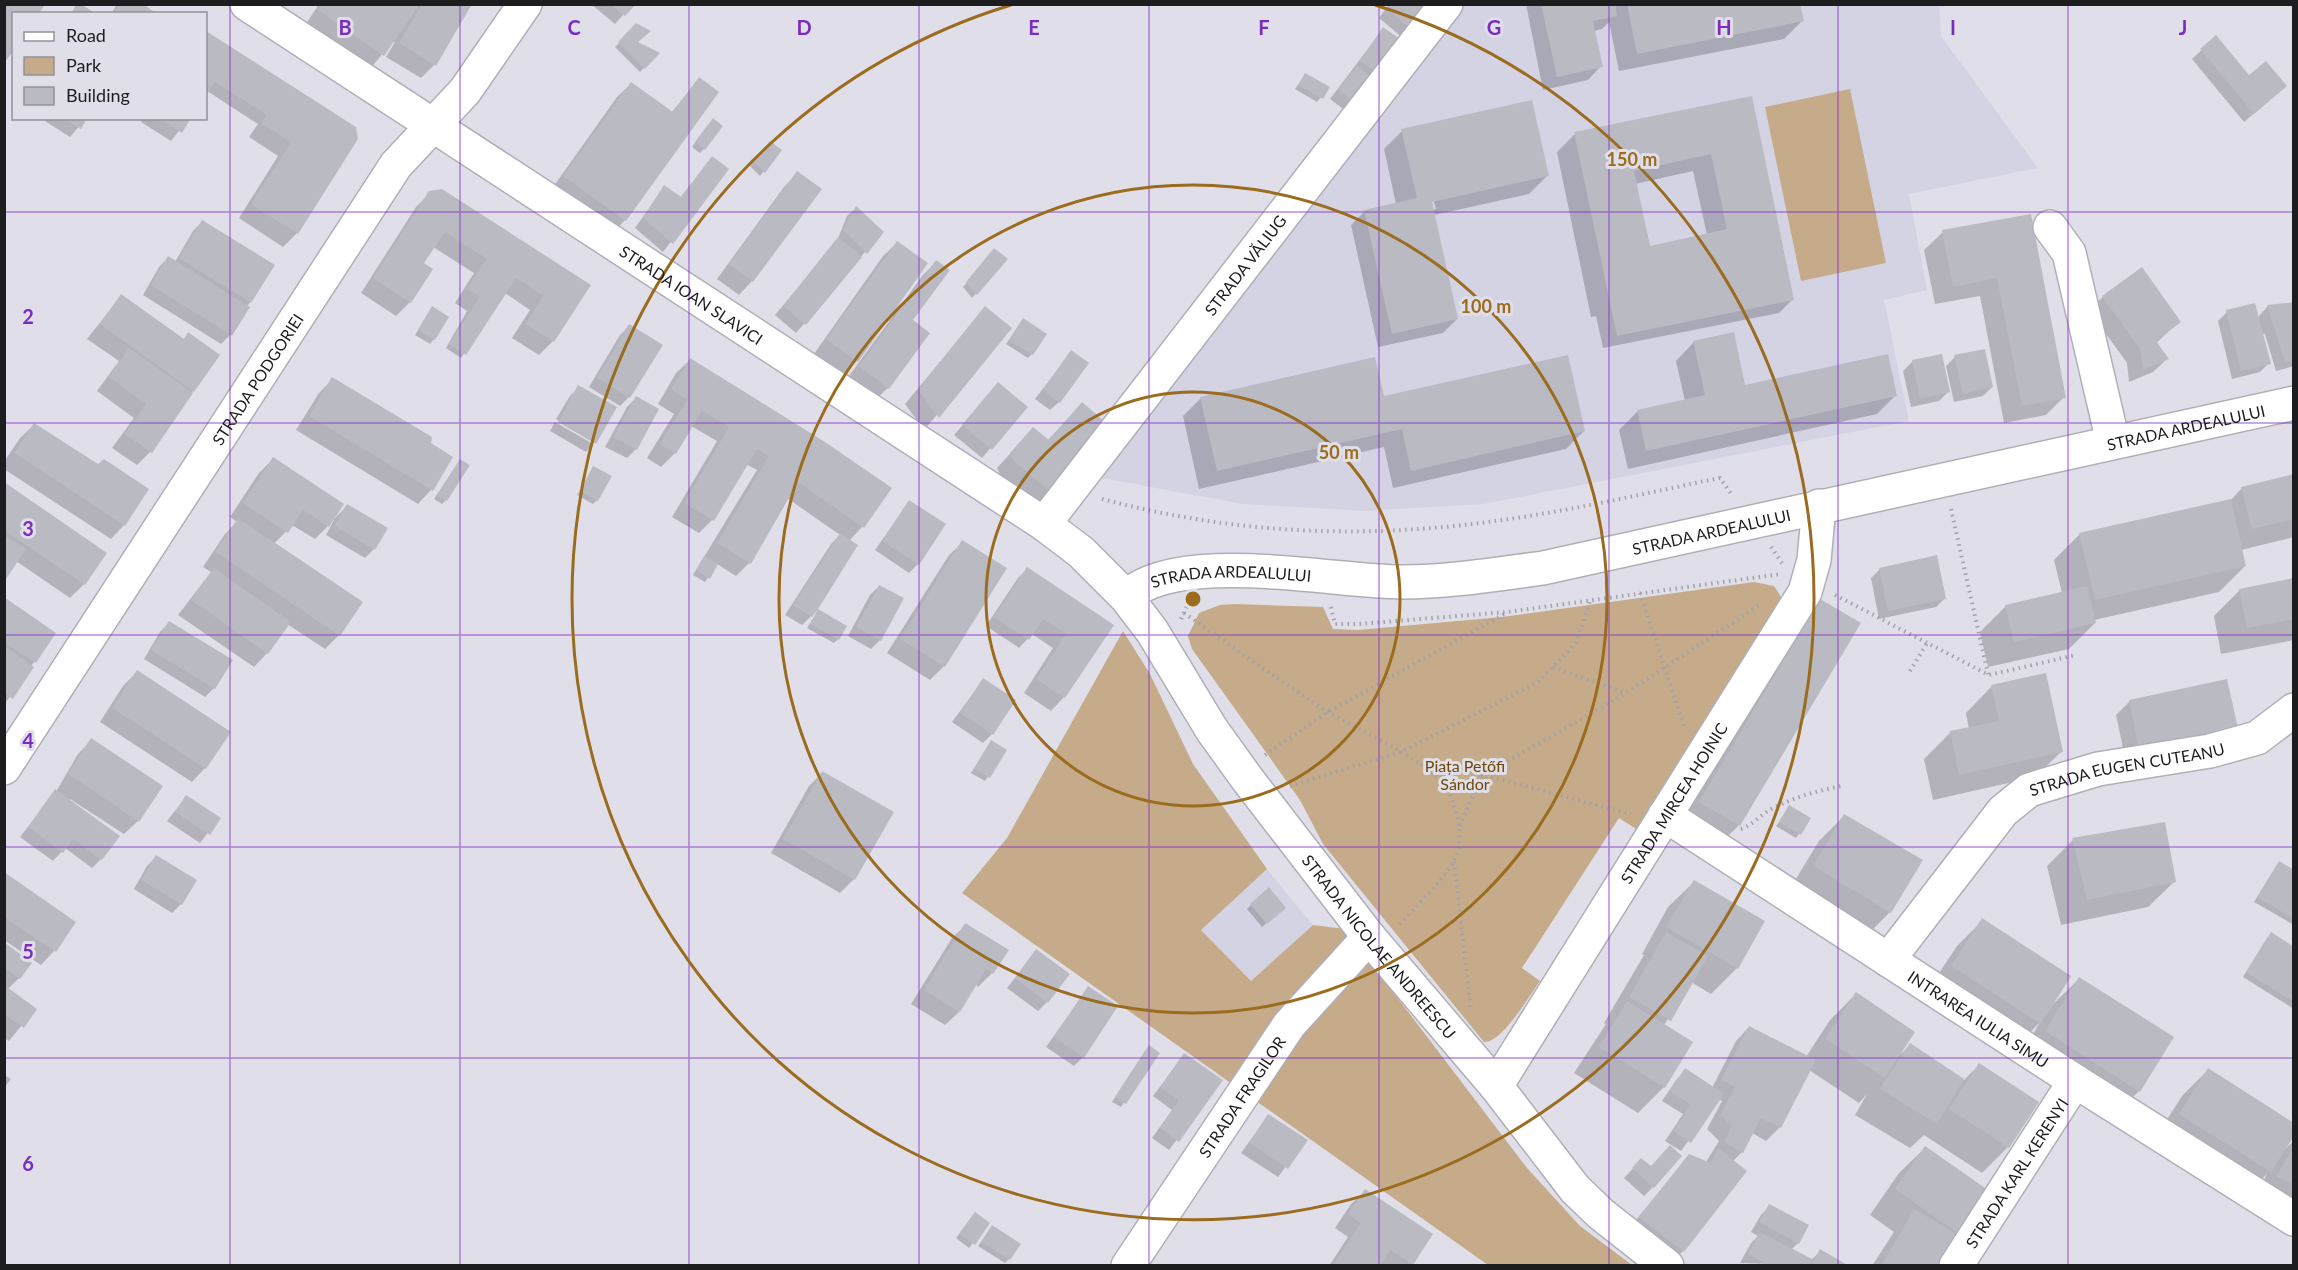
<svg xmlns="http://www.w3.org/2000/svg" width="2298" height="1270" font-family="Lato,sans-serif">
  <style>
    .built { fill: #d4d3e4 }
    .green { fill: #c5ab89 }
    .shadow { fill: #0003; fill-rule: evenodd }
    .building { fill: #babac3; fill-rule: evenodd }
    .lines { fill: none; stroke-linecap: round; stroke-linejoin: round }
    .minor-casing { stroke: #afafb8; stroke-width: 36 }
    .major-casing { stroke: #afafb8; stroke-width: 36 }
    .path { stroke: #a2a1a9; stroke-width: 4; stroke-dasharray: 1.5 4.5; stroke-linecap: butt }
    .minor { stroke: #fff; stroke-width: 33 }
    .major { stroke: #fff; stroke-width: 33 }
    .grid { fill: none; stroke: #7b2cbf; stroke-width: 1.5; stroke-opacity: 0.55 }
    .ring { fill: none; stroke: #9b6b1e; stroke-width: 3 }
    .labels { text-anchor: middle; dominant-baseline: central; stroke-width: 6; stroke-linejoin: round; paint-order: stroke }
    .street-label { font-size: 16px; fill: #1d1d20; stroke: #e0dfe9 }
    .park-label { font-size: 16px; fill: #6c4709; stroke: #e0dfe9 }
    .grid-label { font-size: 20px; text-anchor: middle; font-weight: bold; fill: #7b2cbf; stroke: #e0dfe9; stroke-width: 6; stroke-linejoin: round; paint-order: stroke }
    .centre { fill: #9b6b1e; stroke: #e0dfe9; stroke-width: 3 }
    .ring-label { font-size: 18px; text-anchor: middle; font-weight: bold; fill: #9b6b1e; stroke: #e0dfe9; stroke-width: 6; stroke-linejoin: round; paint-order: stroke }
  </style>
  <rect width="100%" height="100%" fill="#e0dfe9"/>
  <path class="built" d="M1462,5H1939L1941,36L2038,168L1909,194L1927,290L1884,300L1909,421L1484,504L1364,511L1243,504L1096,477Z
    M1267,869L1313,925L1251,981L1200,929Z"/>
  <path class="green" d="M1850,89L1886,263L1801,281L1765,107Z
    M1754,582L1774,586L1783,600L1636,829L1619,818L1522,968L1540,981C1529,996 1502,1043 1484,1042L1323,844L1300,800L1192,649L1188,636L1199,613L1220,605L1234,604L1323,607L1333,629L1358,630L1502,617Z
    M1123,631L1150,674L1193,764L1267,869L1201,930L1251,981L1313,925L1345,929L1527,1168L1580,1226L1632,1265H1488L962,893L1007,838Z"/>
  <path class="shadow" d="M117,4H140L154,14H111Z
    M319,4H470L434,65L421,78L386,57L395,42L393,41L370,69L306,24Z
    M591,4H633L615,24Z
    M1389,4H1434L1404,39L1379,18Z
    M1526,4H1799L1802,21L1784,39L1619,71L1609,22L1602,29L1594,31L1601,66L1588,80L1543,90Z
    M637,25L635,43L658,53L640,72L615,47Z
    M1383,29L1405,44L1351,115L1330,99Z
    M206,33L354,128L297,233L283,247L239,218L278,156L249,137L258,124L207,91L206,93Z
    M2216,37L2249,77L2276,95L2244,122L2192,59Z
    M1305,75L1328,88L1317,102L1295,89Z
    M699,79L625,220L612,234L551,190L617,97L631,84L671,113Z
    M1751,98L1793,299L1779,313L1603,348L1596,316L1591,317L1557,152L1575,134ZM1693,171L1707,235L1649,247L1635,184Z
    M46,118H86L70,137L45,121Z
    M143,118H189L171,141L141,122Z
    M709,124L704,149L700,153L692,147Z
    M1402,131L1547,176L1529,194L1434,215L1457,319L1443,333L1378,347L1351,225L1365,211L1396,204L1384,149ZM1430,188L1436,209L1433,210Z
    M766,147L780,151L760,176L750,166Z
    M712,158L727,169L663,252L635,228L664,187L680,198Z
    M798,173L752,281L739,295L717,279L784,187Z
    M430,193L589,285L552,342L539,355L512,338L530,310L505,293L461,358L446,348L467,311L455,303L474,273L433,247L422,264L410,302L396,316L361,293L416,207Z
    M856,208L882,232L796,333L775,315L837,241L847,216Z
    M2029,216L2064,397L2046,415L2004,423L1980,296L1935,304L1924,250L1943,232Z
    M202,222L250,302L230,335L221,344L143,295L159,267L168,258L175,262L193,231Z
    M897,243L857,361L843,374L814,354L883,256Z
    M990,254L1005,259L972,298L963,287Z
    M936,262L911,321L888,388L874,401L846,380L923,275Z
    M121,296L183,340L189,334L193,391L150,452L137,465L112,448L134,418L97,391L119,361L87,339Z
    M2103,297L2179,322L2156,343L2167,359L2153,372L2129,382L2127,363L2089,310Z
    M2294,303V366L2276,371L2265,334H2262L2269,363L2260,372L2232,379L2218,321L2227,312L2258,317L2268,306Z
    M432,308L434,339L430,344L415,335Z
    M985,308L1010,328L924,430L905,404Z
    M1023,320L1032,354L1028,358L1006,344Z
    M629,326V397L620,406L589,387L620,335Z
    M1694,342L1744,387L1895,396L1877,414L1628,469L1619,430L1637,412L1685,401L1676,361Z
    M1071,352L1059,402L1050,410L1035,399Z
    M1941,356L1948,392L1939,401L1911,407L1903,371L1912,362Z
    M1955,357L1992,387L1983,396L1954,402L1946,366Z
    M690,360L890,489L862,527L849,541L811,616L802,625L785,615L831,544L840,535L787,498L749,563L736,576L717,564L705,582L693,575L757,470L746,464L712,520L699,533L672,517L717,441L691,426L675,453L661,467L647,458L674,414L658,404L676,373Z
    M333,379L451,457L431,490L418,504L296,430L319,393Z
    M579,387L615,408L594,443L556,419L570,396Z
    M990,393L1026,407L982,458L954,435Z
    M636,398L657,410L636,449L627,458L605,447L627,407Z
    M1201,398H1383L1584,431L1566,449L1393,488L1384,447L1199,489L1183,416Z
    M1082,404L1110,428L1039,508L1000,474L997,468L1033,429L1047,441Z
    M555,422L593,444L586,452L550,431Z
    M34,425L124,525L111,539L4,469V462L20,438Z
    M273,459L328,526L315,539L292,525L274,544L360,603L339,635L325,649L287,624L267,653L254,667L178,615L211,572L203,567L225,534L237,522L230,517L259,473Z
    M460,460L446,500L442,504L434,499Z
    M594,468L597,500L593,504L577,495Z
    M2294,476V537L2241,550L2245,566L2219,592L2094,620L2095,623L2069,649L1988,667L1980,632L2006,606L2062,593L2054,560L2080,534L2230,501L2242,488Z
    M4,484L105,553L84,584L70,598L16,561L4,579Z
    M909,502L918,564L909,573L875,550Z
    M347,506L374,549L365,558L326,535L335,518Z
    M963,542L1005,568L944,666L930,680L887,653L949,555Z
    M1027,569L1112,626L1064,697L1051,711L1024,693L1053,648L1032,634L1019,648L986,626L1018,578Z
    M1880,569L1945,598L1936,607L1879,619L1871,578Z
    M2294,580V640L2221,654L2214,616L2240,590Z
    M879,586L880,640L871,649L848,636L870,595Z
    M4,599L34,662L4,705Z
    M1820,601L1859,624L1739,825L1713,851L1674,828L1795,627Z
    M818,611L838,639L834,643L807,628Z
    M169,623L214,688L205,697L144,659L160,632Z
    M137,672L205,768L192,782L100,722L123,686Z
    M983,680L992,734L983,743L952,722Z
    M1991,687L2061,752L2035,777L1933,800L1924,759L1950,733L1969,729L1966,713Z
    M2130,701L2237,733L2127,767L2116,715Z
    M92,740L138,821L124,834L70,799L69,801L101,859L92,868L65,848L53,861L20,837L57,790L78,754Z
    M988,746L1005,750L985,781L971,773Z
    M822,773L892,813L854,879L840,893L771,853L809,786Z
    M186,797L219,818L200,843L167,821Z
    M1790,807L1809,819L1796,838L1776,826Z
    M1845,815L1890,912L1864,938L1788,892L1819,841Z
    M2073,840L2174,882L2148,907L2061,925L2047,866Z
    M156,857L181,904L172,913L134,889L147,866Z
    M2279,863L2294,871V925L2254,902Z
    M4,874L74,922L54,951L41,965L4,940Z
    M1694,882L1737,968L1711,994L1691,982L1664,1025V1087L1638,1113L1574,1073L1606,1024L1604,1023L1644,955L1642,954L1668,907Z
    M1251,905L1280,911L1262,927L1247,909Z
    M1983,920L2053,1004L2079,979L2139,1091L2113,1116L2020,1057L2040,1022L2014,1049L1926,993L1957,946Z
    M966,925L992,973L978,987L975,984L959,1012L945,1025L911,1004L952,938Z
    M2267,938L2294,948V1009L2243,977Z
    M4,944L19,978L8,989L35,1009L9,1041L4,1038Z
    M1036,951L1047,1002L1038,1011L1007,988Z
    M1088,988L1083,1057L1074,1066L1046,1047Z
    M1856,994L1901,1054L1910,1045L1964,1080L1979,1065L2008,1147L1982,1173L1924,1135L1910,1148L1855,1115L1867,1094L1859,1103L1809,1070L1780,1127L1766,1141L1752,1133L1742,1152L1732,1162L1683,1251L1669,1265L1627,1231L1689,1155L1706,1162L1719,1141L1707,1129L1722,1101L1719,1099L1681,1151L1665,1141L1683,1114L1662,1101L1677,1079L1686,1070L1712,1088L1736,1041L1749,1027L1806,1057L1830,1020Z
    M1145,1051L1157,1053L1121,1107L1112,1102Z
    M1184,1055L1221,1081L1169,1150L1152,1138L1172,1110L1153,1096Z
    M2208,1070L2285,1149L2294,1141V1227L2252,1202L2267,1174L2244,1197L2154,1140L2182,1096Z
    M4,1075L11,1079L4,1088Z
    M1268,1116L1306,1140L1278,1177L1241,1153Z
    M1925,1148L1957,1232L1939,1266H1872L1894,1232L1870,1215L1899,1173Z
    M1641,1160L1651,1167L1653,1187L1644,1196L1624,1178Z
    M1365,1191L1412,1264L1410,1266H1329L1348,1237L1335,1228L1351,1204Z
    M1770,1206L1798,1243L1791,1250L1811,1260L1821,1251L1844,1266L1740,1263L1751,1243L1758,1236L1751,1232L1761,1215Z
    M971,1218L988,1224L969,1248L956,1238Z
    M992,1227L1009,1259L1005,1263L978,1246Z"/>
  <path class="building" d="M4,4H45L39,14H14V50L4,63Z
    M119,4H143L157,14H113Z
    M322,4H420L384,56L318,10Z
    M422,4H472L436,66L399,43Z
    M1390,4H1436L1414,31L1386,9Z
    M1541,4H1615L1617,16L1593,21L1603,67L1557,77Z
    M1627,4H1800L1804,21L1637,54Z
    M76,5H82L97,14H71Z
    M611,5H635L625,16Z
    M636,23L651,31L638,42L660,53L645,69L618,42Z
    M1383,27L1407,44L1385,77L1360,61Z
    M206,31L356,127L358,139L298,234L251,204L291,142L261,123L267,115L215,82L206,96Z
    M2216,35L2249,75L2266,61L2287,86L2254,114L2200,49Z
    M1357,66L1380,84L1361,108L1338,89Z
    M1305,73L1330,87L1323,99L1298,85Z
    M699,77L719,92L626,221L563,176L631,82L673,112Z
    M1752,96L1794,300L1617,336L1574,132ZM1711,154L1727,229L1650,246L1634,171Z
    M1532,100L1549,176L1432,202L1458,319L1392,334L1364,210L1417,198L1401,129Z
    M63,118H87L81,129Z
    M159,118H191L182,133Z
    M713,118L723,126L705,150L695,142Z
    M770,141L782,150L765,173L753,161Z
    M712,156L729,169L673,244L643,218L664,185L681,197Z
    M797,171L822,189L753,282L729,264Z
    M442,189L591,285L554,342L525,324L543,296L516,278L466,355L449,344L480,297L467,289L487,259L445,232L424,263L433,269L411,303L373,278L429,191Z
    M856,206L884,232L867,254L843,230Z
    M2031,214L2066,398L2022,406L1997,278L1953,287L1942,230Z
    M202,220L275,265L251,303L179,258Z
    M838,237L862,257L806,325L783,306Z
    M897,241L928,263L858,362L826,339Z
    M994,248L1008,259L977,295L966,282Z
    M168,256L250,307L232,336L151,285Z
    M936,260L950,270L913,320L930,333L889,389L859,366Z
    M2142,267L2181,322L2156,341L2169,359L2143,370L2140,349L2102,296Z
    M121,294L184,339L188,332L220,355L194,392L100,324Z
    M2294,302V360L2285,363L2267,305Z
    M2255,303L2271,364L2241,371L2226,310Z
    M432,306L449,317L435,340L418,330Z
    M985,306L1012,328L939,418L918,389Z
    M1023,318L1047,334L1033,355L1009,340Z
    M629,324L663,345L630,398L597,378Z
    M1734,332L1745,385L1888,354L1897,396L1646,451L1637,410L1705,395L1693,341Z
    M129,348L193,393L152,453L125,434L146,404L109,377Z
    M1985,349L1993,387L1963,394L1954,355Z
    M1071,350L1089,363L1060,403L1043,390Z
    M1942,354L1950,392L1920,399L1912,360Z
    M1568,355L1585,431L1411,471L1402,429L1217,471L1200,397L1375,357L1384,396Z
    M690,358L825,442L892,488L864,528L798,482L751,564L717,543L769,456L757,449L714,521L684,503L729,427L702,411L676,454L660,444L687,400L671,389Z
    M332,377L432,437L431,443L453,457L433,491L309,416Z
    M998,382L1028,407L992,450L962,425Z
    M578,385L617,407L596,444L558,422Z
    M636,396L659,409L637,450L613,437Z
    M1082,402L1112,428L1054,495L1013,460L1010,453L1033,427L1049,440Z
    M34,423L98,464L104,459L149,489L125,526L14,453Z
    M273,457L344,504L329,527L303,510L288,533L243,503Z
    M460,459L470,465L447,501L437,495Z
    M593,466L612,476L598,501L580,491Z
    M2294,474V519L2252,529L2241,487Z
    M4,482L107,553L85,585L4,530Z
    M2231,499L2246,566L2095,600L2079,533Z
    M909,500L946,524L919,565L882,541Z
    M347,504L388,528L375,550L334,526Z
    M238,518L363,602L340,636L215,552Z
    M840,533L858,545L818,609L847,626L839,640L810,624L818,609L812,617L793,605Z
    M4,535L26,549L4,582Z
    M962,540L1007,568L945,667L900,639Z
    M1937,555L1946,599L1888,611L1879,568Z
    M704,556L718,564L710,579L696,570Z
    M1027,567L1114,625L1065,698L1036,679L1066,634L1043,619L1029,640L994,617Z
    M214,568L291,622L268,654L191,600Z
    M2294,578V619L2247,628L2239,589Z
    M879,585L904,598L881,641L856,627Z
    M2087,586L2096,623L2014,642L2005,605Z
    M4,597L56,633L36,663L4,642Z
    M1820,599L1861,623L1740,826L1699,802Z
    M169,621L233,660L215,689L151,650Z
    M4,646L34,667L13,699L4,693Z
    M137,670L231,732L206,769L112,708Z
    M2046,673L2063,752L1959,775L1950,731L1999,721L1991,685Z
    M983,678L1016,700L993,735L960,713Z
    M2227,679L2239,733L2140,754L2129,700Z
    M91,738L163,786L139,822L68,774Z
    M991,740L1007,750L990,778L974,769Z
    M822,771L894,812L855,880L783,839Z
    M55,789L120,836L102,860L73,839L63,853L28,827Z
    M186,795L221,818L210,835L175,812Z
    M1789,805L1811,818L1801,835L1779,822Z
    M1844,814L1923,860L1891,913L1813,866Z
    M2165,822L2176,882L2087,900L2072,838Z
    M156,855L197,880L182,905L141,880Z
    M2279,861L2294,870V919L2257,897Z
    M4,872L76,922L56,952L4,917Z
    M1694,880L1765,921L1738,969L1666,927Z
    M1269,887L1286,908L1267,924L1250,904Z
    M1982,918L2071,976L2041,1024L1951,966Z
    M965,923L1009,950L993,974L986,969L960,1012L924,990Z
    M1666,932L1708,956L1671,1021L1629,997Z
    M2271,932L2294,947V1002L2246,972Z
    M4,942L32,963L20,979L4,967Z
    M1036,949L1070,974L1048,1003L1015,978Z
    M2079,977L2174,1037L2140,1092L2045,1031Z
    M4,985L37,1009L24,1028L4,1014Z
    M1088,986L1118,1006L1084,1058L1054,1037Z
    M1856,992L1915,1032L1885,1078L1825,1039Z
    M1627,1001L1693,1042L1665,1088L1599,1047Z
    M1749,1026L1816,1060L1781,1128L1761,1118L1743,1153L1724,1142L1732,1126L1720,1115L1735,1087L1721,1080Z
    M1910,1043L1964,1079L1937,1124L1880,1089Z
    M1149,1045L1160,1053L1126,1104L1115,1097Z
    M1184,1053L1223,1080L1179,1142L1160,1128L1179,1100L1160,1087Z
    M1979,1063L2039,1102L2009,1148L1949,1109Z
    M1685,1068L1724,1094L1691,1143L1673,1131L1691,1105L1670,1091Z
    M2208,1068L2294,1123V1136L2271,1172L2179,1114Z
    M1268,1114L1308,1140L1288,1169L1249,1143Z
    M1670,1145L1682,1156L1654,1188L1632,1168L1641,1158L1651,1166Z
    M1925,1146L1988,1190L1958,1233L1895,1189Z
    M2294,1147V1186L2276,1176Z
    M1718,1148L1747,1171L1684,1252L1639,1217L1689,1154L1711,1163Z
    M1365,1189L1433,1234L1413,1265L1390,1250L1380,1266L1333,1265L1361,1223L1348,1214Z
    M1769,1204L1809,1225L1799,1244L1759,1222Z
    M1914,1209L1958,1235L1940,1266H1881Z
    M975,1212L990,1223L975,1245L959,1234Z
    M992,1225L1021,1244L1010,1260L981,1242Z
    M1760,1232L1812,1259L1809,1266H1762L1763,1262L1748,1254Z
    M1820,1249L1849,1266H1811Z"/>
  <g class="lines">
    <g class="minor-casing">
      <g id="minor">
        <path d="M2050,227L2069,253L2113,442"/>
        <path id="s1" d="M1044,524L1446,4"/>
        <path id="s2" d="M1126,597C1178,548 1333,582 1402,582C1449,582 1497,574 1543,568L2294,403"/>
        <path id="s3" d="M4,768L396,165L465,91L525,4"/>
        <path id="s4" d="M1665,815L2075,1081L2294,1219"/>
        <path id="s5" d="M1888,960L2003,811L2029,790L2098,769L2210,751L2257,738L2294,710"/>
        <path id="s6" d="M1496,1086L1805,592L1814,560L1819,506"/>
        <path id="s7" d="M1128,1266L1289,1025L1369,937"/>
        <path id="s8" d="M1956,1266L2075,1081"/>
      </g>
    </g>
    <g class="major-casing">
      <g id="major">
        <path id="s9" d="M247,4L1044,524L1081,552L1126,597L1152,631L1212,730L1248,780L1369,937L1496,1086L1575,1189L1601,1214L1667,1266"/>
      </g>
    </g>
    <path class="path" d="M1102,499C1238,535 1370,540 1509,519C1580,509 1650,492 1720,478L1732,495
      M1951,509L1988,674
      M1771,547L1782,563
      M1640,593L1684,726
      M1835,595L1989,675L2076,655
      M1331,607L1335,624H1359L1507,612L1781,574
      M1184,613C1232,646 1279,681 1328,712C1359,731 1422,757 1444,785C1456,800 1461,827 1459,846C1456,870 1415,907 1399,925
      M1181,619L1188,604
      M1553,667L1626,693
      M1910,671L1927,643
      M1265,755L1328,712L1506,613
      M1444,785L1481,777L1495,778L1631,814
      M1290,786L1401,752L1538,682L1576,643L1590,601
      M1460,826L1481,777L1626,693L1761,604
      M1741,829C1753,825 1761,814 1773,808C1795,797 1817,791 1841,786
      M1454,862L1471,1009"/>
    <use href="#minor" class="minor"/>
    <use href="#major" class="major"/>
  </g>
  <path class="grid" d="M230,4V1266M460,4V1266M689,4V1266M919,4V1266M1149,4V1266M1379,4V1266M1609,4V1266M1838,4V1266M2068,4V1266M4,212H2294M4,423H2294M4,635H2294M4,847H2294M4,1058H2294"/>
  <g class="ring">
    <circle cx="1193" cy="599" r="207"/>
    <circle cx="1193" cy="599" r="414"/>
    <path d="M1375 5A621 621 0 1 1 1011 5"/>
  </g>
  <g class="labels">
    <g class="street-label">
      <text stroke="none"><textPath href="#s1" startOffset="328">STRADA VĂLIUG</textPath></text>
      <text stroke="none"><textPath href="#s9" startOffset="531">STRADA IOAN SLAVICI</textPath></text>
      <text stroke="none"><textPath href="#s3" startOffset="464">STRADA PODGORIEI</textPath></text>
      <text stroke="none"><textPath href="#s2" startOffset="1082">STRADA ARDEALULUI</textPath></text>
      <text stroke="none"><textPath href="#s2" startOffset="596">STRADA ARDEALULUI</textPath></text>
      <text stroke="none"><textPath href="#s2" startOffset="110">STRADA ARDEALULUI</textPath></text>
      <text stroke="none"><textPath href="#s5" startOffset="322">STRADA EUGEN CUTEANU</textPath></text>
      <text stroke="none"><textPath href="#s6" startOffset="334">STRADA MIRCEA HOINIC</textPath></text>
      <text stroke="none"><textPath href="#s9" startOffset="1494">STRADA NICOLAE ANDREESCU</textPath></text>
      <text stroke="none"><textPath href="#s4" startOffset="374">INTRAREA IULIA SIMU</textPath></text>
      <text stroke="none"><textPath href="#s7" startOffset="204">STRADA FRAGILOR</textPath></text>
      <text stroke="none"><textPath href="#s8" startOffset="111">STRADA KARL KERENYI</textPath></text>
    </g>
    <g class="park-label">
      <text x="1465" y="765">Piața Petőfi<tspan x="1465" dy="18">Sándor</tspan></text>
    </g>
  </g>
  <g class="grid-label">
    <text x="345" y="35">B</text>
    <text x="574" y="35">C</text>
    <text x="804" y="35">D</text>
    <text x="1034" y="35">E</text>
    <text x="1264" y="35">F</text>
    <text x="1494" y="35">G</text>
    <text x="1724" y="35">H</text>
    <text x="1953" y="35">I</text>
    <text x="2183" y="35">J</text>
    <text x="28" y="324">2</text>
    <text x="28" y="536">3</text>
    <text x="28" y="748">4</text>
    <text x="28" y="959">5</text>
    <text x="28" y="1171">6</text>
  </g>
  <circle cx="1193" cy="599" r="9" class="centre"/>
  <g class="ring-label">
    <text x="1632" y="166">150 m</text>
    <text x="1486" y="313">100 m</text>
    <text x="1339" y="459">50 m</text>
  </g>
  <rect width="2298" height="1270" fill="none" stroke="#1d1d20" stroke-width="12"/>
  <rect x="12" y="12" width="195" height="108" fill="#e0dfe9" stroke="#929199" stroke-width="1.5"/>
  <rect x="24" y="32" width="30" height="9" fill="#ffffff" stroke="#929199" stroke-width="1.5"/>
  <text x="66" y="42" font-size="18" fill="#1d1d20">Road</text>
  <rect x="24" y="57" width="30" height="18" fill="#c5ab89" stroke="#929199" stroke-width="1.5"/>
  <text x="66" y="72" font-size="18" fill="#1d1d20">Park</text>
  <rect x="24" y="87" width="30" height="18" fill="#babac3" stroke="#929199" stroke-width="1.5"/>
  <text x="66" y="102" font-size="18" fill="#1d1d20">Building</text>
</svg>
